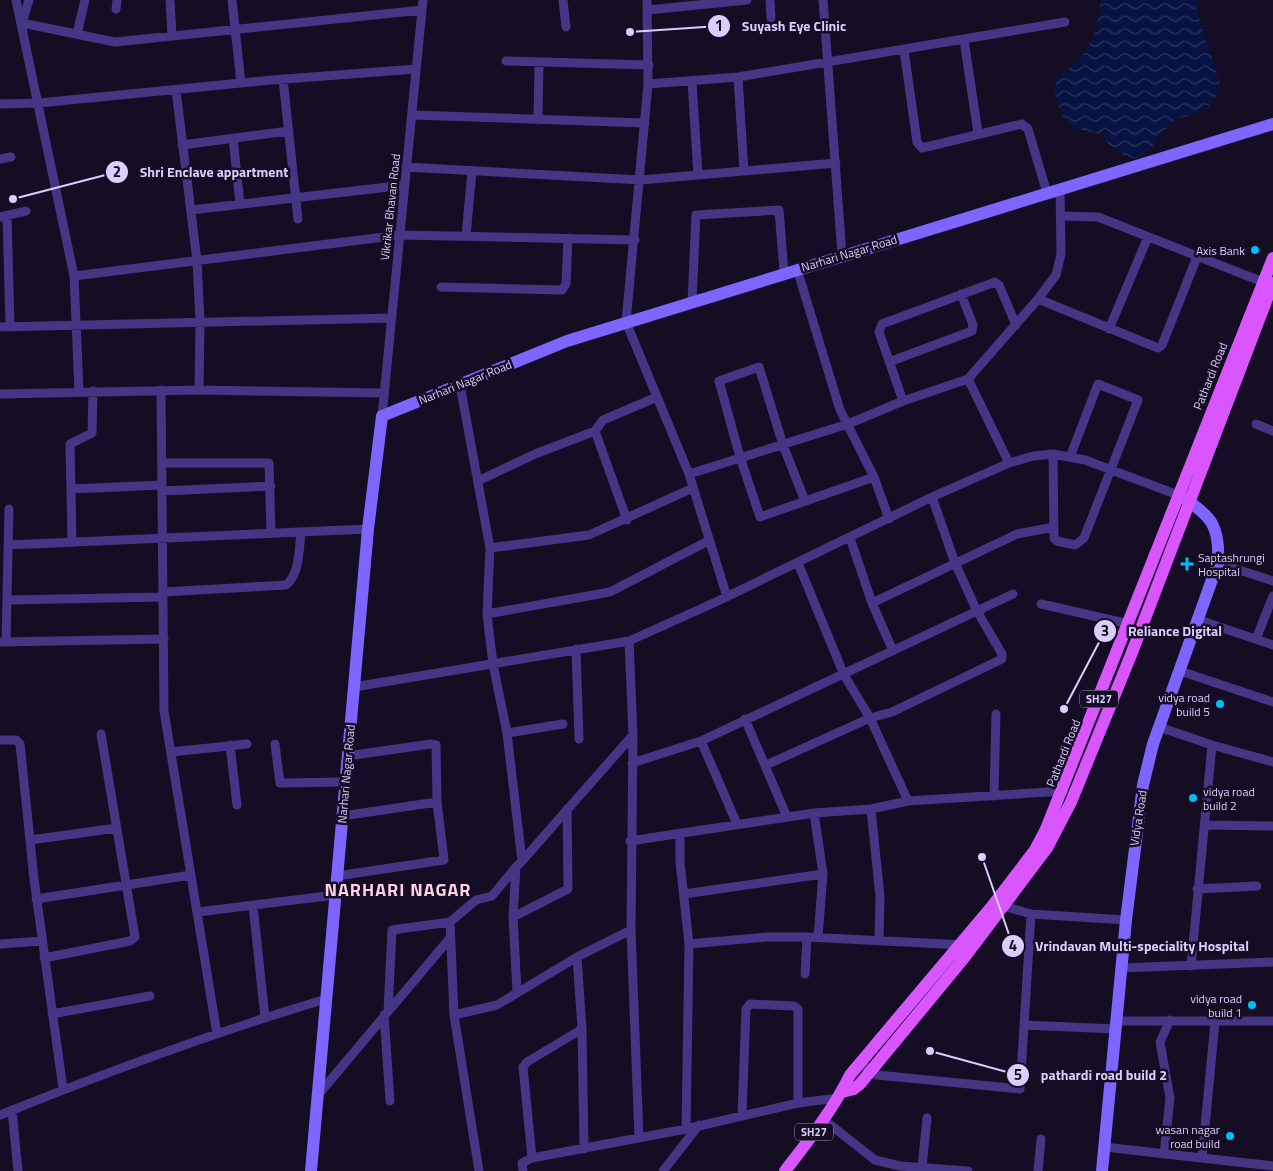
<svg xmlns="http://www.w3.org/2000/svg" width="1273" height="1171" font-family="'Titillium Web',sans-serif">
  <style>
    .water { fill: url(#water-waves) }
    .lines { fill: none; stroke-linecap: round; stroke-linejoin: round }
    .street { stroke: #443684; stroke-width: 9 }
    .secondary { stroke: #7f65ff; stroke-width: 12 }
    .primary { stroke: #d855ff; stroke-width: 12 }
    .poi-dot { fill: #00bdf9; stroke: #140d23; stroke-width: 2 }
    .labels { text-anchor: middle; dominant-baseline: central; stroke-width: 5; stroke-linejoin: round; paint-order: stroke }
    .shield { fill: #140d23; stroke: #9f94bd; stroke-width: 1 }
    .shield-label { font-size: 11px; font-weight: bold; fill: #dbceff }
    .street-label { font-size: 12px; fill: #dbceff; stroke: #140d23 }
    .poi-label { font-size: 12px; fill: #dbceff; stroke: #140d23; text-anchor: end }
    .district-label { font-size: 18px; font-weight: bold; letter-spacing: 1px; fill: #ffd0e7; stroke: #140d23 }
    .leader { fill: none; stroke: #dbceff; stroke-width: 2 }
    .callout-dot { fill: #dbceff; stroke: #140d23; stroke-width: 2 }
    .mark-label { font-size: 15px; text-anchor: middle; font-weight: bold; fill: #111 }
    .callout-label { font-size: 14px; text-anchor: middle; font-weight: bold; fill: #dbceff; stroke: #140d23; stroke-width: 5; stroke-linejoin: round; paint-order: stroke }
  </style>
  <defs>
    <pattern id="water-waves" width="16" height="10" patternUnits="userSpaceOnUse" patternTransform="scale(1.25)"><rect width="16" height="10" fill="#071441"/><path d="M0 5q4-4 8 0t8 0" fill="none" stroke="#2b355e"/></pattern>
  </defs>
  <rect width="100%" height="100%" fill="#140d23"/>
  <path class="water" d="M1101,0H1200L1196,9L1220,83C1216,107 1198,116 1176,118L1149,150L1135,159C1120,154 1110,150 1103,135L1073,128L1062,116L1054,93L1057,76C1089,58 1097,35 1101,0Z"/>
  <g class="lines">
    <path class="street" d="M16,0L74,276L79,391
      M29,0L22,23L115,42L422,10
      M170,0L172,36
      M232,0L241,83
      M563,0L566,27
      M647,0L648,84L626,322L689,474L727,597
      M770,0L771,18
      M823,0L842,255
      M116,9L117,0
      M648,10L747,0
      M77,34L85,0
      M964,40L978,133
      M904,50L917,142L922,148L1022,124L1028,129L1047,193
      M506,61L649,65
      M738,77L744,171
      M283,79L298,219
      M692,82L698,175
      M648,84L738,77L1065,22
      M176,90L197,261L200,321L199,390
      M0,104L39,103L272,80L416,69
      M412,115L645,123
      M538,120L539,62
      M233,138L240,204
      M182,145L289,131
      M0,159L11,157
      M406,167L641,180L836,163
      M191,210L405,185
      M7,215L10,326
      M1061,216L1098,217L1263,282
      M0,217L26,211
      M466,236L472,171
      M797,269L840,410L874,477L889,519
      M74,276L400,235L635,240
      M441,287L562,290L566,284L568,238
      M1038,299L1158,348L1162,345L1197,257
      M692,301L696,215L779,210L784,272
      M0,327L392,318
      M1109,329L1148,237
      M889,362L972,331L973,325L961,294
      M968,379L1009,463
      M460,385L490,548L487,614L493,664L507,733L522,861L516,867L513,917L517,991
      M161,390L164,711L217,1034
      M0,394L199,390L384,393
      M903,401L879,332L882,324L995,282L999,285L1016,325
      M382,416L423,0
      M1256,424L1273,431
      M595,431L603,420L657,397
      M1053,454L1054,538L1057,541L1075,545L1084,538L1138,400L1098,384L1070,457
      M162,463H269L271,533
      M689,474L848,424L903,401L968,379L1038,299L1056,275L1061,254L1060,189
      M478,481L535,454L595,431L627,520
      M71,489L162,485
      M162,491L271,486
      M805,501L783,445L759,367L719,381L740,457L760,517L874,477
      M850,538L872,603L893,651
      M72,543L70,444L92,433L93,391
      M8,545L368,529
      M490,548L589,535L693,488
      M798,563L844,675L870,718L908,801
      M1218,563L1273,581
      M163,592L286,585C300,574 299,548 301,532
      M7,600L163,597
      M872,603L1017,534L1054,527
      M1041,604L1129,624
      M487,614L610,592L708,541
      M1199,620L1273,645
      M1256,639L1273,596
      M629,641L633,735L631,930L639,1138
      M0,642L164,639
      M6,642L9,509
      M576,649L579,739
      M1180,671L1273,702
      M354,687L629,641L718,601L932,497L1009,463L1033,456L1053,454L1085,460L1178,495
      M745,719L787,817
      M1159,727L1212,745L1191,966
      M507,733L563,724
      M0,740H16L20,744L34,879L63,1089
      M701,741L737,824
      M275,744L280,783L345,782
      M230,745L237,805
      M1212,745L1273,762
      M171,752L247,744
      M632,763L701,741L1013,594
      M766,765L870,718L892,712L1002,659V654L977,611L955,563L932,497
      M994,796L996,714
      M871,809L880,897L879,940
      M814,813L823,874L818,937
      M342,816L437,802
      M1204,825L1273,826
      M680,833V862L689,944L686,1129
      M30,840L117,828
      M630,841L814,813L871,809L908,801L1064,791
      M522,861L633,735
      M337,876L444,860L437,802L436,745L431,744L347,756
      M1197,889L1257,886
      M684,894L823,874
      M36,899L191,875
      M253,905L265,1018
      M1000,905L1031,914L1126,920
      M198,912L335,895
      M513,917L568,889L567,809
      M450,922L454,1015L479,1171
      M0,944L42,941
      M689,944L768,937H807L963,945
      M577,957L582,1029L584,1149
      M44,958L130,941L135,937L101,734
      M1121,968L1273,962
      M805,974L807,937
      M388,1011L392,930L450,922L476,900L492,896L516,867
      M52,1014L150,996
      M384,1015L390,1101
      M454,1015L497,1005L577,957L631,930
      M1116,1021H1273
      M1024,1025L1115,1029
      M860,1063L877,1075L1020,1089L1031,914
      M318,1095L450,938
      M12,1110L18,1171
      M0,1115C107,1072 215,1032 326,999
      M742,1115L746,1009L750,1004L794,1006L798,1009V1103
      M823,1119L875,1160L900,1166L968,1171
      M1104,1147L1273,1166
      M1164,1154L1170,1098L1160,1042L1170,1020
      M532,1158L523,1067L527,1062L582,1029
      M1202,1158L1215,1022
      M922,1167L927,1118
      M523,1171L522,1163L532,1158L686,1129L798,1103L838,1098
      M663,1171L699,1125
      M1038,1171L1041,1139"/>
    <path class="secondary" d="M311,1171L368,529L382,416L567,341L1273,124
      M1102,1171L1126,920L1143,785L1153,744L1218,563C1220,527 1212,516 1182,497"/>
    <path class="primary" d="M842,1092L854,1089L860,1084L964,958L1047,848L1071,802L1131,655L1273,283
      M785,1171C808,1141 833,1110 850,1075L993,905L1035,850L1046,829L1273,258"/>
  </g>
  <g class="poi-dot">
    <circle cx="1255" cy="250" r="5"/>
    <path d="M1184.5 556.5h5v5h5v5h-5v5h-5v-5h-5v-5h5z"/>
    <circle cx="1220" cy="704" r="5"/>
    <circle cx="1193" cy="798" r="5"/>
    <circle cx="1252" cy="1005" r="5"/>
    <circle cx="1230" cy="1136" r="5"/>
  </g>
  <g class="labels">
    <g class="shield">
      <rect x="1080" y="690.5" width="38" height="17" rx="4"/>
      <rect x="795" y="1123.5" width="38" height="17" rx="4"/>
    </g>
    <g class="shield-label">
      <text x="1099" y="699">SH27</text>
      <text x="814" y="1132">SH27</text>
    </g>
    <g class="street-label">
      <text transform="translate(390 207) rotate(-84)">Vikrikar Bhavan Road</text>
      <text transform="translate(849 253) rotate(-17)">Narhari Nagar Road</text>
      <text transform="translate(1210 376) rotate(-68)">Pathardi Road</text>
      <text transform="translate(465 382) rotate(-22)">Narhari Nagar Road</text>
      <text transform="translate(1063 753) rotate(-68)">Pathardi Road</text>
      <text transform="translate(346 774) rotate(-85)">Narhari Nagar Road</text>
      <text transform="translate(1138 818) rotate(-81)">Vidya Road</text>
    </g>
    <g class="poi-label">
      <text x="1245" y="250">Axis Bank</text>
      <text x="1198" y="557" text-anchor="start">Saptashrungi<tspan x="1198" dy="14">Hospital</tspan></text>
      <text x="1210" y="697">vidya road<tspan x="1210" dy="14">build 5</tspan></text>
      <text x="1203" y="791" text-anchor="start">vidya road<tspan x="1203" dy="14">build 2</tspan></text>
      <text x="1242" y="998">vidya road<tspan x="1242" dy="14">build 1</tspan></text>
      <text x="1220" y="1129">wasan nagar<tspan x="1220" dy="14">road build</tspan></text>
    </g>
    <g class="district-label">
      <text x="398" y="889">NARHARI NAGAR</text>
    </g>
  </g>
  <path class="leader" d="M630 32L719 26M13 199L117 172M1064 709L1105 631M982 857L1013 946M930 1051L1018 1075"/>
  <g class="callout-dot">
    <circle cx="630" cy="32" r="5"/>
    <circle cx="13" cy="199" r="5"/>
    <circle cx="1064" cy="709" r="5"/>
    <circle cx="982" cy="857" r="5"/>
    <circle cx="930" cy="1051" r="5"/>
    <circle cx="719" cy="26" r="12"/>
    <circle cx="117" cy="172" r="12"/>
    <circle cx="1105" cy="631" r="12"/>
    <circle cx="1013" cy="946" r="12"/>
    <circle cx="1018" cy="1075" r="12"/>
  </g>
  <g class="mark-label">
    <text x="719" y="31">1</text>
    <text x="117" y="177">2</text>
    <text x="1105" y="636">3</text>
    <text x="1013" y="951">4</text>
    <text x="1018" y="1080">5</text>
  </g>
  <g class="callout-label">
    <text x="794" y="31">Suyash Eye Clinic</text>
    <text x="214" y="177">Shri Enclave appartment</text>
    <text x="1175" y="636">Reliance Digital</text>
    <text x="1142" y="951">Vrindavan Multi-speciality Hospital</text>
    <text x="1104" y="1080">pathardi road build 2</text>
  </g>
</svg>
